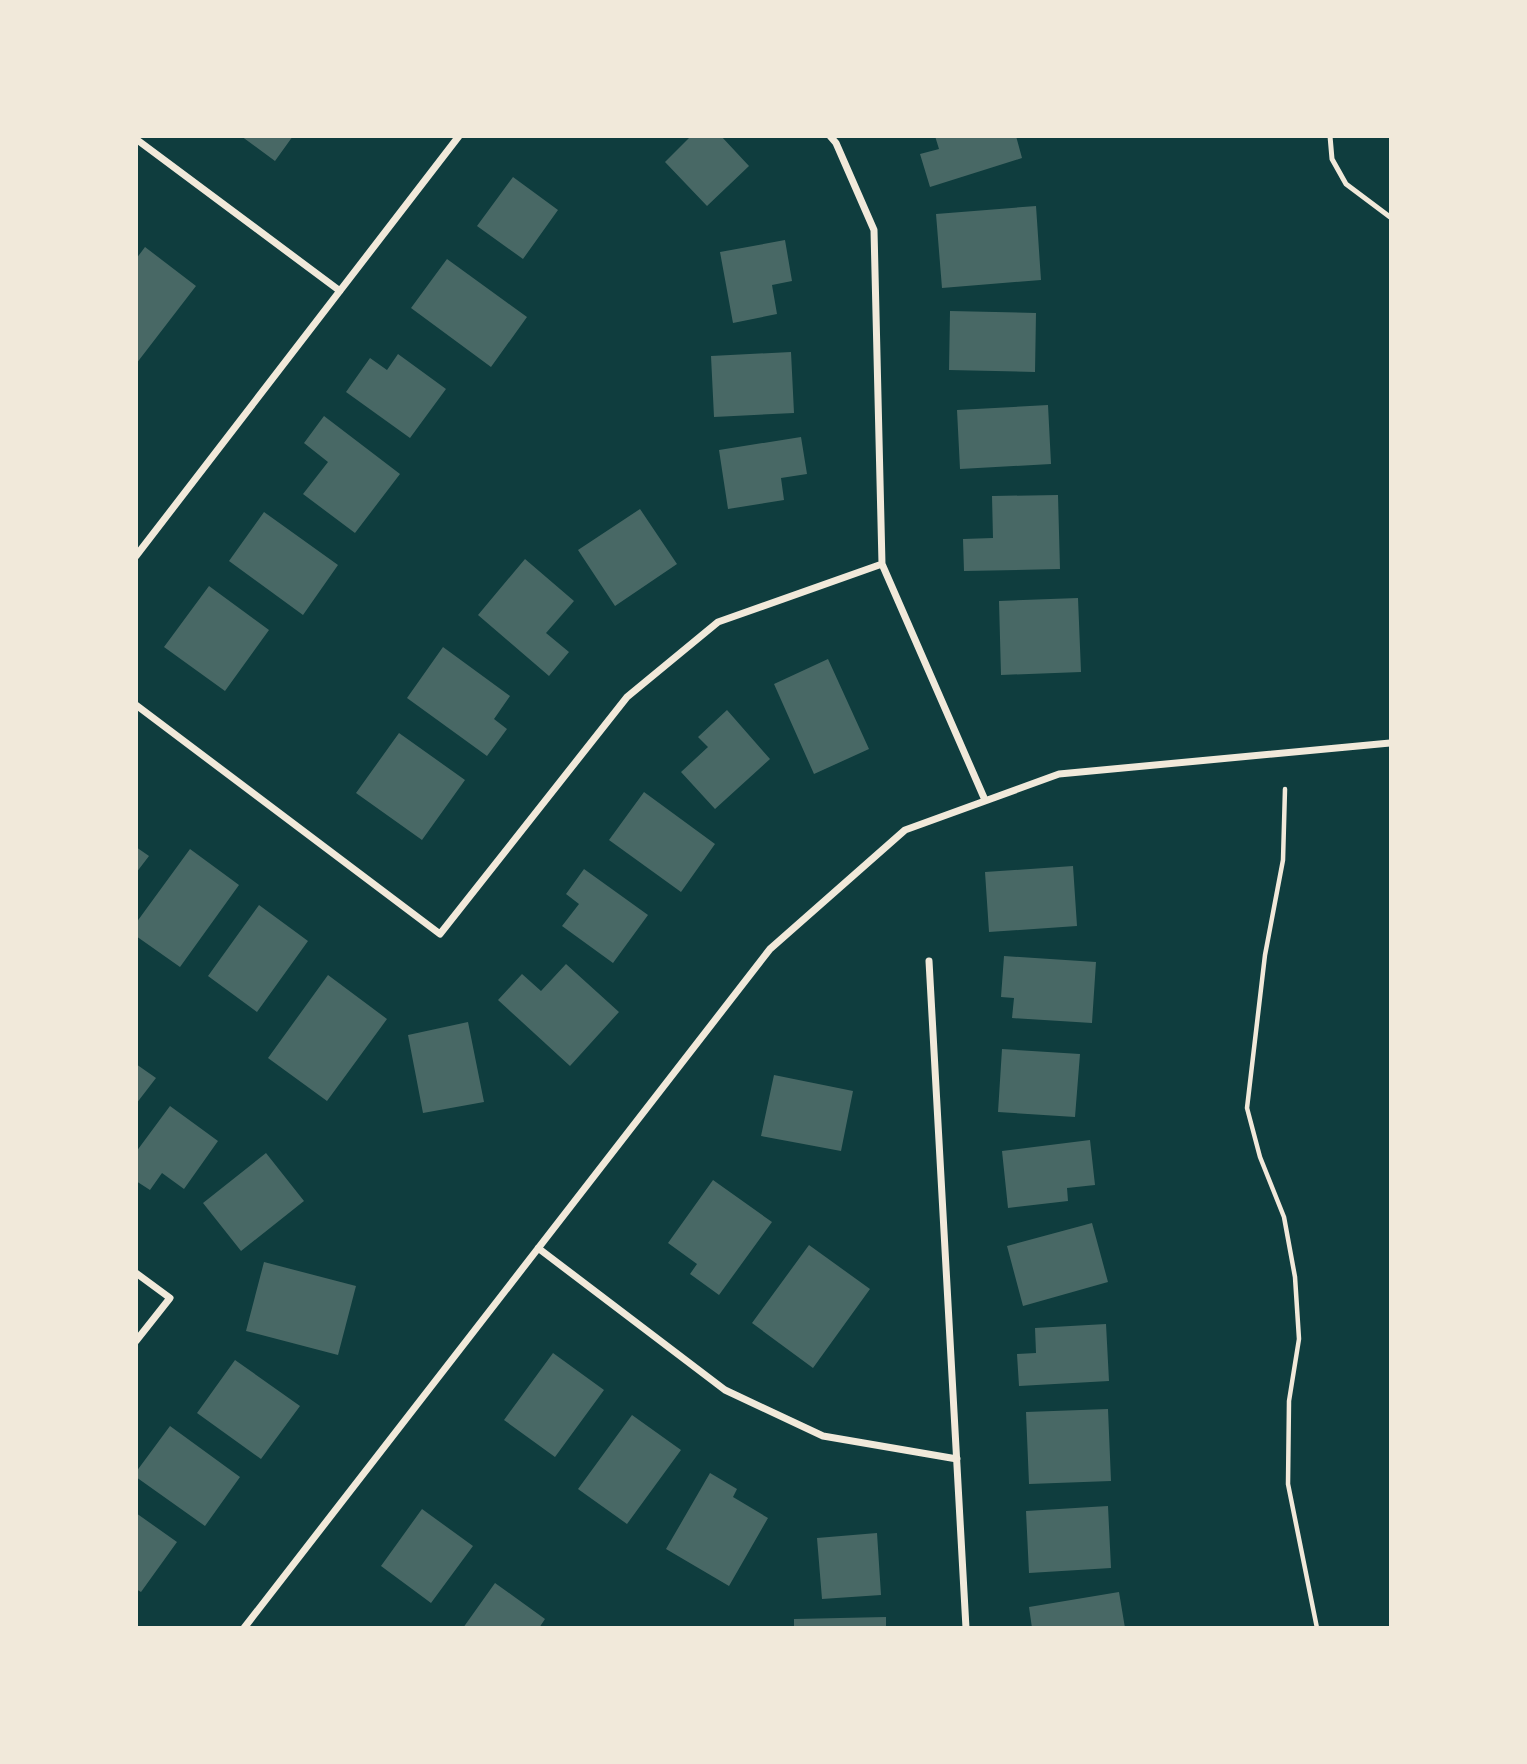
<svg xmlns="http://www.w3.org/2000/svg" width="1527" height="1764" font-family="'Open Sans',sans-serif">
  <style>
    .building { fill: #486865 }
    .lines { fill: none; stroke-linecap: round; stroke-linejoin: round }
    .path { stroke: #f1e9da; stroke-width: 4.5 }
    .service { stroke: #f1e9da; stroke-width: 5 }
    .minor { stroke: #f1e9da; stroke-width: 7 }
  </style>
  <rect width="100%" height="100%" fill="#0f3d3e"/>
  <path class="building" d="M241,136H293L275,161Z
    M691,136H721L749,166L707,206L665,162Z
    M935,136H1016L1022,158L930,187L920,154L939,149Z
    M513,177L558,210L523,259L477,226Z
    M1036,206L1041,280L942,288L936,214Z
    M785,240L792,281L772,285L777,314L733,323L720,252Z
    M145,247L196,286L136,364V259Z
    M447,259L527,317L491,367L411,308Z
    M950,311L1036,313L1035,372L949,370Z
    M791,352L794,413L714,417L711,356Z
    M398,354L446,389L410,438L346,392L370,358L387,370Z
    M1048,405L1051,464L960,469L957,410Z
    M324,416L400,474L355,533L303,494L328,462L304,443Z
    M801,437L807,474L781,478L784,500L728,509L719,450Z
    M1058,495L1060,569L964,571L963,539L993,538L992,496Z
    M640,509L677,564L615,606L578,550Z
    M264,512L338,565L303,615L229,561Z
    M525,559L574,601L546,633L569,652L549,676L478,615Z
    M209,586L269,630L225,691L164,647Z
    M1078,598L1081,672L1001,675L999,601Z
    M443,647L510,696L494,719L507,729L487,756L407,698Z
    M828,659L869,749L814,774L774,684Z
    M727,710L770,759L715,809L681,772L708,747L698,737Z
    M399,733L465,780L422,840L356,793Z
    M644,792L715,844L681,892L609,840Z
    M136,847L149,856L136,873Z
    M190,849L239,885L180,967L136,936V923Z
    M1073,866L1077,926L989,932L985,872Z
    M584,869L648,915L613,963L562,926L579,904L566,894Z
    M259,905L308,941L257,1012L208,976Z
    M1004,956L1096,962L1092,1023L1012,1018L1014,998L1001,997Z
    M566,964L619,1012L570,1066L498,1000L522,974L541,991Z
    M328,975L387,1019L327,1101L268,1058Z
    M468,1022L484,1102L423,1113L408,1035Z
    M1002,1049L1080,1054L1075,1117L998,1112Z
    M136,1064L156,1078L136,1104Z
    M774,1075L853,1091L841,1151L761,1136Z
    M170,1106L218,1141L184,1189L162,1173L150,1190L136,1181V1152Z
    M1090,1140L1095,1185L1067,1188L1068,1201L1008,1208L1002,1151Z
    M266,1153L304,1201L241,1251L203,1203Z
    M713,1180L772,1222L719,1295L690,1274L697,1264L668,1243Z
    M1092,1223L1108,1282L1023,1306L1007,1246Z
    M809,1245L870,1289L813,1368L752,1323Z
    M264,1262L356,1286L338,1355L246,1331Z
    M1106,1324L1109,1381L1019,1386L1017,1354L1036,1353L1035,1328Z
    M553,1353L604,1390L555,1457L504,1420Z
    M235,1360L300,1406L261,1459L197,1413Z
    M1108,1409L1111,1481L1029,1484L1026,1412Z
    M632,1415L681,1450L627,1524L578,1489Z
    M170,1426L240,1477L205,1526L136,1477V1472Z
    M710,1473L737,1489L733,1497L768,1518L729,1586L666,1549Z
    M1108,1506L1111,1568L1029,1573L1026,1511Z
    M422,1509L473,1546L431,1603L381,1566Z
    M136,1513L177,1542L141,1592L136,1589Z
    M877,1533L881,1595L822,1599L817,1538Z
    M495,1583L545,1619L539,1628H463Z
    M1119,1592L1125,1628H1032L1029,1607Z
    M886,1617V1628H794V1619Z"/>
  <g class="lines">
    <path class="path" d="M1285,789L1283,860L1265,955L1247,1108L1260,1157L1284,1217L1295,1277L1299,1339L1289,1401L1288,1484L1317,1628"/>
    <path class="service" d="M1330,136L1332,159L1346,184L1390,217"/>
    <path class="minor" d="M830,136L836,143L874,230L882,564L985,800
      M136,139L340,291
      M136,556L459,136
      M136,705L440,934L627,697L718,622L882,564
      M929,961L966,1628
      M538,1248L725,1390L823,1436L957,1459
      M136,1273L170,1298L136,1341
      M244,1628L770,949L905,830L1059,774L1390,743"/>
  </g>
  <rect width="1527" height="1764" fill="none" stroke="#f1e9da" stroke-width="276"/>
</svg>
